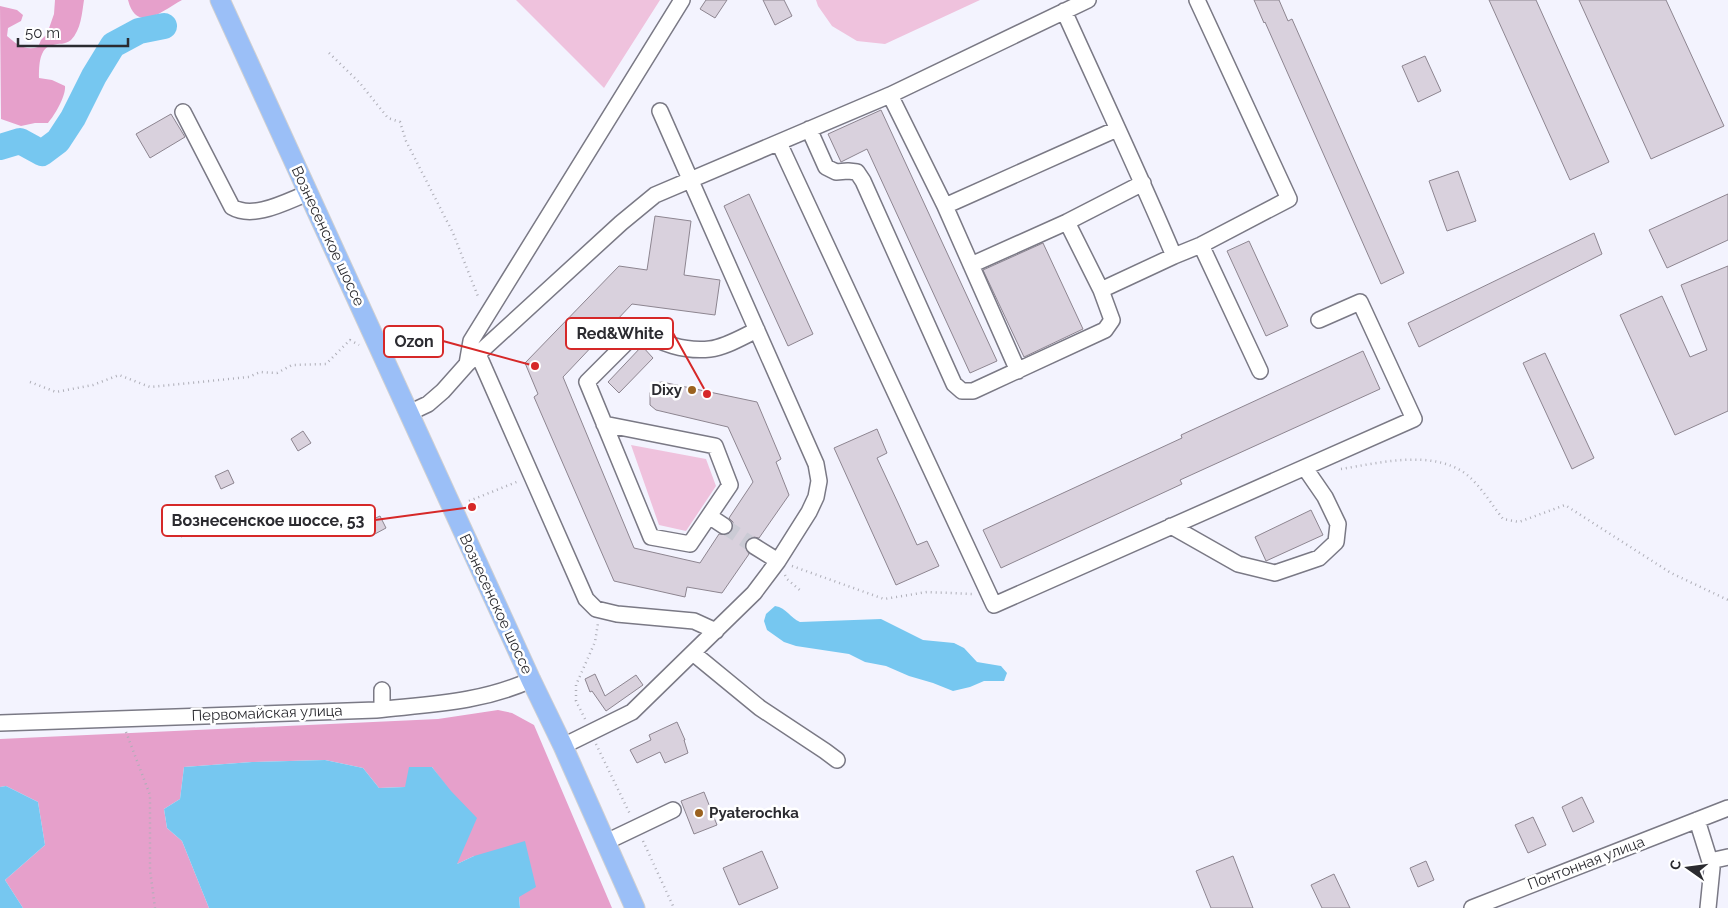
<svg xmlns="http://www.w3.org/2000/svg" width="1728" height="908" font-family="Raleway,sans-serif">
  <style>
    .green { fill: #efc2dd }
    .forest { fill: #e6a0cb }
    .water { fill: #76c7f0 }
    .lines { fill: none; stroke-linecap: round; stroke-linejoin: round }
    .river { stroke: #76c7f0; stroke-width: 26 }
    .building { fill: #d9d1dd; stroke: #8d8590 }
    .minor-tunnel { stroke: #cbcbd5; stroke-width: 15; stroke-dasharray: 15 8; stroke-linecap: butt }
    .minor-casing { stroke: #7a7985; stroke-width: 18 }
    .major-casing { stroke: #d0d0d1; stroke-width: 21 }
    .path { stroke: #aeaeb7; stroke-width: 2.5; stroke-dasharray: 1 4; stroke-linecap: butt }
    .minor { stroke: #fff; stroke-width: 15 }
    .major { stroke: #9bbff7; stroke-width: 19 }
    .poi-dot { fill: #9b621f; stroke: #fff; stroke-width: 2 }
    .labels { text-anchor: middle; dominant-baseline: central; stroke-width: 5; stroke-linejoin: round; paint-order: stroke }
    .street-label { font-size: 15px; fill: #2b2b30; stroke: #fff }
    .poi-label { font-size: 15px; font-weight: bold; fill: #2b2b30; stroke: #fff; text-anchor: end }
    .leader { fill: none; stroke: #d62828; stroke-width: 2 }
    .callout-dot { fill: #d62828; stroke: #fff; stroke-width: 2 }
    .callout { fill: #fff; stroke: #d62828; stroke-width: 2 }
    .callout-label { font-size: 16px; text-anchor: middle; font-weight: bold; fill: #2b2b30 }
  </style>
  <rect width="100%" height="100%" fill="#f3f3fe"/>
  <path class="green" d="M516,0H660L604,88Z
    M816,0H980L885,44L857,41L832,26L818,6Z
    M631,445L706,459L716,486L686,531L659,525Z"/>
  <path class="forest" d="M55,0H84C82,13 81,30 71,40C65,45 59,43 53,45C39,47 39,66 39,78L52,80L65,86C66,96 55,115 48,123H35L21,126L1,119L0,6L17,10L23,15L21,21L8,28L7,36C16,44 25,51 38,47L41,40L47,34L54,14Z
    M128,0H182C163,10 137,35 128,0Z
    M498,710L512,713L534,725L612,908H520L519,897L474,856L457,864L450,791L432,767L405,787L379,788L363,768L325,760L252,762L184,767L180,799L164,809L167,828L182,841L209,908H23L5,880L45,845L38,802L6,786L0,787V739L438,719Z"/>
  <path class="water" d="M775,606C787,608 790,618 800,622L881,619L923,640L954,643L964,648L977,662L1001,666L1007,673L1004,681H984L970,687L953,691L933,683L909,676L886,666L865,662L849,654L796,646L784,642L767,630L764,621L766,614Z
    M325,760L363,768L379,788L405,787L409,767H432L451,791L477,818L457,864L474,856L525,841L536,887L519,897L520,908H209L182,841L167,828L164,809L180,799L184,767L252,762Z
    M6,786L38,802L45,845L5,880L23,908H0V787Z"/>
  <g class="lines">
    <path class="river" d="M0,147L20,141L42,153L58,141L73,118L94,76L113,45L139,31L164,26"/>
  </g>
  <path class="building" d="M706,0H727L715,18L700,9Z
    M763,0H784L792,16L775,25Z
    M1254,0H1279L1288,21L1292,19L1404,273L1381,284L1265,22L1264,23Z
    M1489,0H1536L1609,162L1570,180Z
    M1579,0H1666L1724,126L1651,159Z
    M1425,56L1441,91L1418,102L1402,66Z
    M881,110L997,361L970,373L867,149L841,162L828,134Z
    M171,114L185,137L150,158L136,134Z
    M1458,171L1476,221L1447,231L1429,181Z
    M749,194L813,334L788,346L724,206Z
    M1728,194V240L1667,268L1649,230Z
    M655,216L691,221L684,275L720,280L715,315L632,304L563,377L634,548L700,563L719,534L728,535L732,531L733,522L729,518L753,482L728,427L656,410L650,405V393L655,383L662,382L757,402L781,459L776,462L789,495L759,538L754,537L746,541L745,546L749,554L722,593L687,587L685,597L614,581L534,397L538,394L525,363L619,266L647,270Z
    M1594,233L1602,254L1419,347L1408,323Z
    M1249,241L1288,326L1266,336L1227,251Z
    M1043,243L1083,329L1024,357L983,270Z
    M1728,266V411L1675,435L1620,315L1662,296L1690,357L1707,350L1681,285Z
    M642,346L653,358L619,393L608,382Z
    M1363,351L1380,389L1180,480L1182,484L1001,568L983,530L1182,438L1181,435Z
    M1545,353L1594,458L1572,469L1523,363Z
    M877,429L887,453L877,458L898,503L917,545L927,541L939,566L896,585L834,448Z
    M303,431L311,443L298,451L291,439Z
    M228,470L234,483L221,489L215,476Z
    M1311,510L1323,535L1266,561L1255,537Z
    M380,516L386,528L373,535L367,522Z
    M188,518L194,531L181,537L175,525Z
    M595,674L605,696L636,675L643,685L606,711L592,691L590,692L585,679Z
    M677,722L685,740H684L688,753L665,763L660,752L637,763L630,750L651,740L649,735Z
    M704,792L717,825L694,834L681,801Z
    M1582,797L1594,822L1573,832L1562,807Z
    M1533,817L1546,845L1528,853L1515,825Z
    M762,851L778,888L739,905L723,868Z
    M1233,856L1253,908H1211L1196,871Z
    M1426,861L1434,880L1418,887L1410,868Z
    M1334,874L1350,908H1322L1311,885Z"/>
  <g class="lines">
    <path class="minor-tunnel" d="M724,526L754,546"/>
    <g class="minor-casing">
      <path id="minor" d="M1064,11C1101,93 1139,173 1174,256
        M890,95L945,206L1018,371
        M183,112L232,207C254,220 287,201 308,193
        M809,129L826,167L836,172L848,171L857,172L863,181L954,384L962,391H973L1105,330L1112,320L1101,290L1067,222
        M779,143L994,605L1414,419L1360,302L1319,320
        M945,206L1117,129
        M1201,245L1260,371
        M971,265L1067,222L1143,183
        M1101,290L1174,256L1201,245L1289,199L1197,0
        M478,354L586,599L596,609L617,614L694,621L716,631
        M467,364L471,341L682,0
        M409,413L428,404L443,391L467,364L621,223L655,195L890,95L1088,0
        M604,424L715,446L730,485L690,544L651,537L587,382L639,330C659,343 685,352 710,349C726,347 742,337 757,330
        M709,516L724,526
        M1171,526L1238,564L1275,573L1319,558L1336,542L1338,524L1325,497L1305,468
        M754,546L778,561
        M693,653L760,708L825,751L837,760
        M382,690V709
        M0,723L376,710C431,704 480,703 531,680
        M563,746L632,712L754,593L778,561L809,512L816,497L819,481L816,464L660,111
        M1697,820L1712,868L1708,908
        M606,842L673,810
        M1710,861L1728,857
        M1472,908L1728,808"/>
    </g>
    <g class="major-casing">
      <path id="major" d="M220,0L531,680L563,746L635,908"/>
    </g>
    <path class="path" d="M329,53L359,82L388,118L400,122L406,141L453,233L479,299
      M30,382L56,392L93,385L119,375L150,387L249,377L260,372L277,373L292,365L326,364L350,340L359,345
      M1341,469C1379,463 1432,449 1466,474C1481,486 1492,505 1503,519L1519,522L1565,505L1671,573L1728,600
      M469,501L519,481
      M792,566L884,599L927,592L973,594
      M785,575L787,579L801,591
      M585,719L576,701V685L595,642L598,623
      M126,732L150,795V870L155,908
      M596,744L630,814
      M643,841L674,908"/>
    <use href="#minor" class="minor"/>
    <use href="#major" class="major"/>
  </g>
  <g class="poi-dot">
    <circle cx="692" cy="390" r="5"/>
    <circle cx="699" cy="813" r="5"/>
  </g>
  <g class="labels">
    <g class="street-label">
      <text transform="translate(328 236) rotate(65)">Вознесенское шоссе</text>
      <text transform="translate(496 604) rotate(65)">Вознесенское шоссе</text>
      <text transform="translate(267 713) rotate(-2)">Первомайская улица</text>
      <text transform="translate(1586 863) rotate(-21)">Понтонная улица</text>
    </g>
    <g class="poi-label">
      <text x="682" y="390">Dixy</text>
      <text x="709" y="813" text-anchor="start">Pyaterochka</text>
    </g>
  </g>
  <path class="leader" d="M707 394L673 333M535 366L443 341M472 507L375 520"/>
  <g class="callout-dot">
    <circle cx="707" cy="394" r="5"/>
    <circle cx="535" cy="366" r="5"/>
    <circle cx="472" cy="507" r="5"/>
  </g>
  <g class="callout">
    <rect x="566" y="318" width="107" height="31" rx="5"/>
    <rect x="384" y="326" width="59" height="31" rx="5"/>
    <rect x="162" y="505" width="213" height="31" rx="5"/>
  </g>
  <g class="callout-label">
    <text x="620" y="339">Red&amp;White</text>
    <text x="414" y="347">Ozon</text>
    <text x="268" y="526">Вознесенское шоссе, 53</text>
  </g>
  <g transform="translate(1688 868) rotate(284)" stroke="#ffffff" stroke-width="4" paint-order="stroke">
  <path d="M0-4L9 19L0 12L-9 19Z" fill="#2b2b30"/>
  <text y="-8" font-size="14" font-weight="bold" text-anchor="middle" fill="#2b2b30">С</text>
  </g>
  <path d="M18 38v8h110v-8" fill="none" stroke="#2b2b30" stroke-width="2.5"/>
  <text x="25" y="38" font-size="15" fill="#2b2b30" stroke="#ffffff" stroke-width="4" paint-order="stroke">50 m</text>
</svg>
